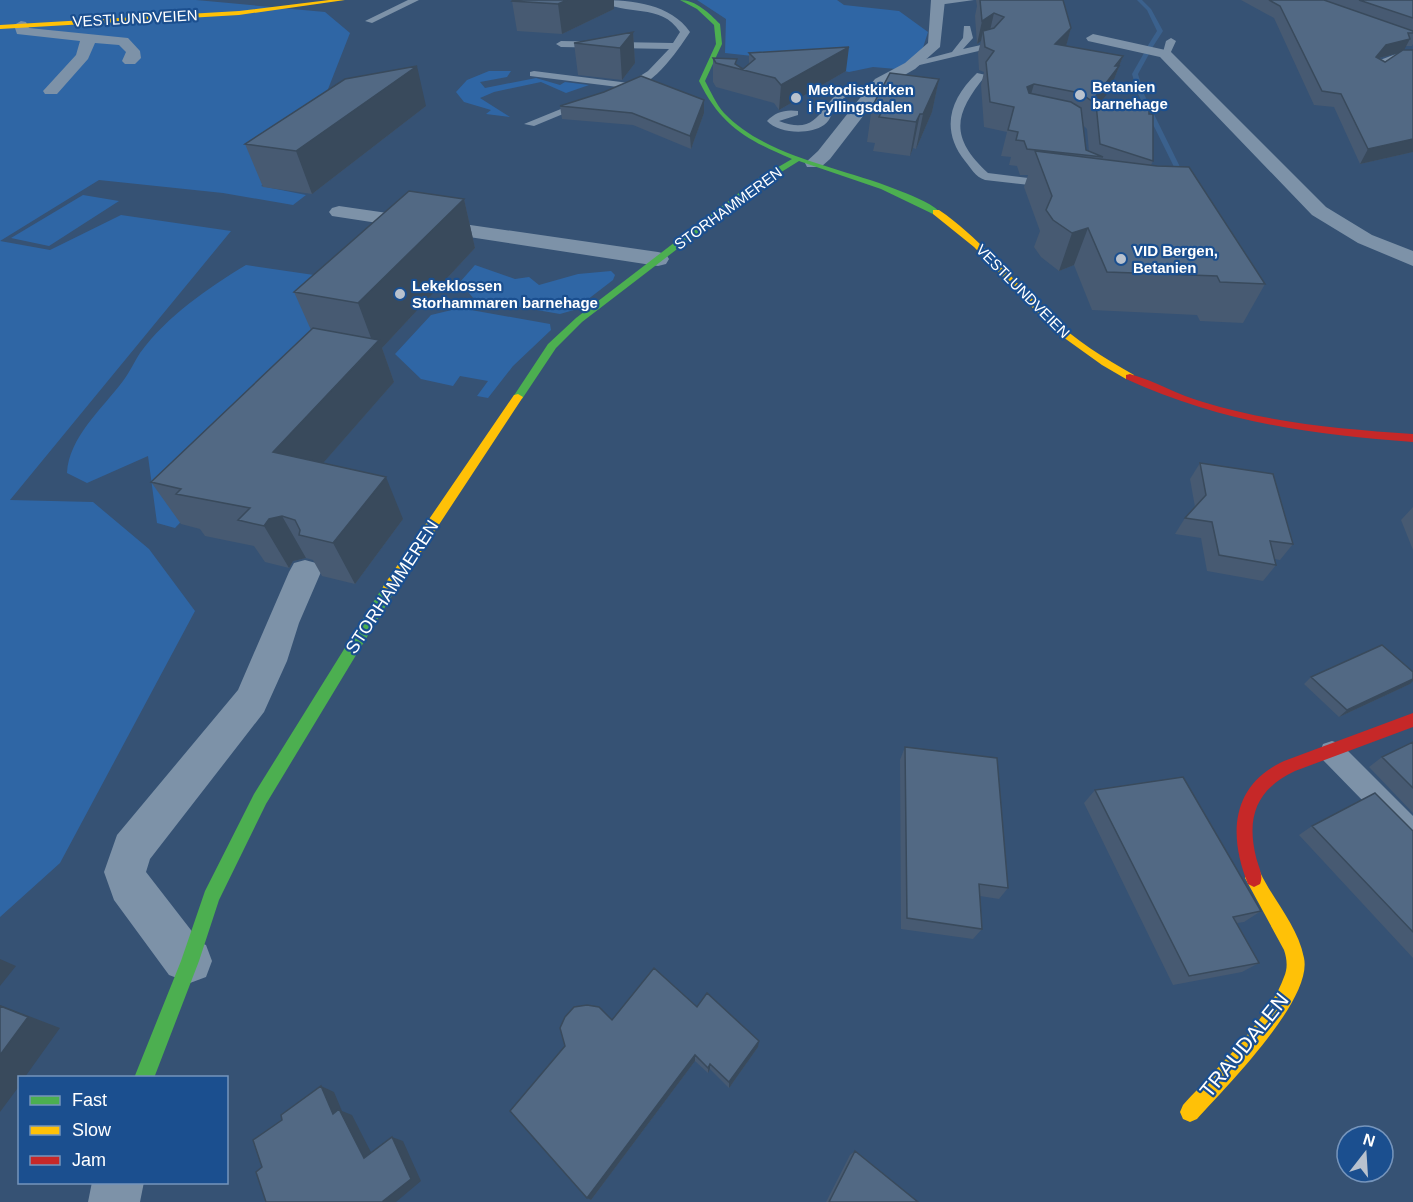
<svg xmlns="http://www.w3.org/2000/svg" width="1413" height="1202" font-family="Helvetica,sans-serif">
  <style>
    .green { fill: #2f66a5 }
    .lines { fill: none; stroke-linecap: round; stroke-linejoin: round }
    .stream { fill: #3b618d; fill-rule: evenodd }
    .lane { fill: #7d92a8; fill-rule: evenodd }
    .street { fill: #7d92a8; fill-rule: evenodd }
    .fast { fill: #4caf50; fill-rule: evenodd }
    .slow { fill: #ffc107; fill-rule: evenodd }
    .jam { fill: #c62828; fill-rule: evenodd }
    .wall { fill: #475a72; fill-rule: evenodd }
    .shaded-wall { fill: #394a5c }
    .building { fill: #526984; stroke: #394a5c; stroke-width: 1.5 }
    .poi-dot { fill: #b9c2ce; stroke: #1b4f8f; stroke-width: 2 }
    .labels { text-anchor: middle; dominant-baseline: central; stroke-width: 4.5; stroke-linejoin: round; paint-order: stroke }
    .far-street-label { font-size: 15px; fill: #fff; stroke: #1b4f8f }
    .far-poi-label { font-size: 15px; font-weight: bold; fill: #fff; stroke: #1b4f8f; text-anchor: start }
    .street-label { font-size: 18px; fill: #fff; stroke: #1b4f8f }
    .near-street-label { font-size: 21px; fill: #fff; stroke: #1b4f8f }
  </style>
  <rect width="100%" height="100%" fill="#365274"/>
  <path class="green" d="M0,0H196L325,12L350,33L321,107L356,119L261,186L306,195L293,205L223,193L99,180L0,241L50,250L121,215L231,231L10,500L93,502L149,549L195,611L60,863L0,917Z
    M697,0H837L844,5L899,11L928,32L920,57L908,70L873,67L849,72L800,61L725,53L726,19Z
    M489,71H511L507,77L480,82L485,88L536,78L560,85L565,82L589,85L566,93L541,82L494,92L480,98L510,117L486,114L491,110L464,102L456,92L467,80Z
    M83,195L119,201L49,246L11,238Z
    M246,265L355,281L287,411L175,528L157,523L148,456L87,483L67,473C69,437 102,409 123,381C130,372 134,362 140,353C167,316 208,288 246,265Z
    M475,265L515,279L529,277L539,285L578,274L611,271L615,275L613,280L574,310L560,314L474,299L460,282Z
    M460,308L550,324L551,330L513,366L488,398L477,396L488,381L460,376L453,386L421,379L395,354L431,315Z"/>
  <g class="lines">
    <path class="stream" d="M1137,0H1142L1151,9L1163,31L1152,48L1147,47L1157,31L1147,10Z
      M1144,53L1149,54L1138,74L1144,94L1184,175L1183,176L1178,175L1138,94L1132,74Z"/>
    <path class="lane" d="M408,0H419L372,23L365,21Z
      M600,0C632,0 671,4 690,32C676,53 648,95 618,91V87L530,76V72L534,71L629,83L648,71L669,49L561,47L556,44L561,41L673,43L680,32C661,2 625,17 600,0Z
      M935,0H974L938,5Z
      M964,26H970L973,38L963,49L981,45L988,37L996,39L987,49L907,68V64L952,52L963,38Z
      M1171,38L1176,41L1170,54L1162,56L1166,41Z
      M1396,54H1413V60L1395,61L1376,73L1371,70L1380,60Z
      M977,73L986,75C955,113 948,136 988,173L1053,181L1057,182V188L985,180C975,177 971,168 965,161C940,129 950,99 977,73Z
      M853,84L880,89L875,92L855,90C849,95 841,99 836,105C832,111 832,119 824,125C810,135 779,134 767,121C775,112 786,109 798,111V115L779,121C824,139 819,96 853,84Z
      M583,100L592,102L534,126L524,124Z
      M1332,741L1341,744L1413,816V846L1404,843L1323,760L1320,752L1323,744Z"/>
    <path class="street" d="M931,0H945L940,47L915,69L887,85L830,159L821,167H807L805,163L818,151L875,79L905,63L928,43Z
      M21,21L26,22L29,28L128,38L140,51L141,58L135,64H125L122,61L126,52L119,45L95,43L88,59L57,94H45L43,91L76,55L80,41L17,34L14,25Z
      M1093,34L1170,51L1326,207L1372,235L1413,251V266L1358,243L1312,215L1160,57L1088,41L1086,38Z
      M339,206L658,252L666,254L669,259L666,264L658,266L332,216L329,212L332,208Z
      M305,560L316,563L321,572L299,623L287,661L264,712L150,859L146,872L201,943L206,945L212,961L206,977L190,983L169,975L114,900L104,872L117,835L238,690L289,572L294,563Z
      M92,1182H144L140,1202H88Z"/>
    <path class="fast" d="M680,0C696,0 709,13 720,24L722,44L705,81C711,92 716,104 724,113C766,157 840,167 895,189C910,195 928,201 940,212L933,214L881,189L799,161L762,184L582,322L556,348L522,399H514L513,397L548,344L576,318L756,180L792,159C747,140 721,126 699,81L716,44L714,25L697,9Z
      M389,584L396,589L266,804L219,900L199,961L154,1078H134L181,961L205,891L254,794L384,585Z"/>
    <path class="slow" d="M329,0H345L239,15L0,29V25L239,11Z
      M933,210H939C982,239 1012,281 1050,316C1075,340 1104,358 1134,375V379H1126L1102,365L1056,332L974,247L933,214Z
      M518,394L523,397L394,593H384L382,589L384,585L514,395Z
      M1254,869L1260,872C1273,900 1298,926 1304,958C1313,1000 1225,1088 1197,1119L1190,1122L1183,1119L1180,1112L1183,1105C1213,1072 1270,1018 1284,977C1288,968 1287,959 1284,950L1245,878L1248,872Z"/>
    <path class="jam" d="M1130,374C1155,381 1178,395 1203,402C1271,423 1342,429 1413,434V442C1312,435 1220,422 1126,379V375Z
      M1413,713V727L1295,771C1257,789 1246,816 1256,857C1258,866 1264,875 1260,884L1254,887L1248,884C1228,835 1231,785 1284,761Z"/>
  </g>
  <path class="wall" d="M513,0H614V9L562,34L517,31L512,1Z
    M976,0H1063L1071,28L1066,46L1123,56L1110,90L1102,101L1153,161L1151,165L1265,284L1243,323L1200,321L1197,315L1092,310L1074,265L1059,271L1041,257L1034,247L1040,231L1024,187L1028,175H1020L1017,166L1009,165L1011,157L1001,156L1007,132L984,127L981,85L984,72L979,70L978,53L981,41L977,44L975,16L977,6ZM1083,125L1087,129L1089,152L1086,150Z
    M1241,0H1413V44L1412,46H1406L1403,50L1413,152L1360,164L1334,107L1314,105L1274,18ZM1399,53L1385,62L1379,59V58Z
    M633,32L635,63L622,80L578,75L574,43Z
    M749,53L846,71L779,110L774,103L716,87L713,82V58L737,65L743,69L749,64Z
    M939,79L932,112L916,149L913,148L910,156L873,151L875,143L867,142L872,107Z
    M704,100V113L691,149L633,125L562,119L560,106Z
    M426,106L312,194L263,187L245,144Z
    M464,199L475,248L382,348L394,382L323,463L403,519L355,584L322,576L313,560L306,558L293,561L289,568L265,562L254,546L205,536L200,529L181,524L151,482L311,330L294,292Z
    M1200,463L1293,544L1280,560L1275,559L1276,565L1263,581L1207,571L1201,538L1175,534L1185,518L1195,507L1190,479Z
    M1413,507V550L1401,520Z
    M1311,677L1410,684L1339,717L1304,684Z
    M1413,742V813L1369,767L1382,757Z
    M905,747L1008,888L999,899L980,896L982,929L973,939L901,929L900,760Z
    M1095,790L1261,911L1244,922L1237,923L1259,963L1242,972L1173,985L1084,803Z
    M1312,826L1413,831V958L1299,835Z
    M697,1007L758,1047L729,1088L710,1069L708,1073L695,1061L591,1200L587,1198Z
    M855,1151L918,1202H826L850,1155Z"/>
  <path class="shaded-wall" d="M567,0H614V9L562,34L558,4Z
    M994,13L989,35L983,31L981,41L977,44L982,21Z
    M1071,28L1065,50L1055,44Z
    M633,32L635,63L622,80L620,48Z
    M1410,39L1403,52L1379,58L1369,70L1376,57L1386,45Z
    M849,47L846,71L779,110L781,85Z
    M1123,56L1110,90L1096,109V104L1093,100Z
    M417,66L426,106L312,194L296,151Z
    M939,79L932,112L916,149L923,114Z
    M1034,84L1027,108V87Z
    M704,100V113L691,149L690,136Z
    M920,114L913,148L910,156L916,122Z
    M1413,139V152L1360,164L1368,149Z
    M464,199L475,248L382,348L394,382L296,494L273,452L374,346L358,303Z
    M1088,228L1074,265L1059,271L1072,233Z
    M386,477L403,519L355,584L333,543Z
    M282,516L306,558L293,561L289,568L264,526L269,519Z
    M1413,679V681L1410,684L1339,717L1347,710Z
    M0,959L16,966L0,986Z
    M0,1005L60,1028L25,1077H20V1085L0,1112Z
    M759,1041L758,1047L729,1088V1082Z
    M695,1055V1061L591,1200L587,1198Z
    M710,1064V1069L708,1073V1068Z
    M321,1086L334,1092L342,1111L352,1115L376,1162L364,1158L333,1114Z
    M392,1137L403,1141L421,1181L396,1202H383Z"/>
  <path class="building" d="M513,0H567L558,4L512,1Z
    M980,0H1063L1071,28L1055,44L1123,56L1115,66H1119L1093,100L1149,107V114H1153V161L1100,144L1096,104L1080,93L1034,84L1027,87L1029,93L1071,102L1081,108L1086,150L1103,157L1027,149L1024,141L1016,140L1018,132L1008,130L1014,107L990,102L986,62L994,51L985,47L983,31L994,28L1004,17L994,13L982,21Z
    M1269,0H1324L1413,31V33H1408L1410,39L1386,45L1376,57L1385,62L1403,50H1413V139L1368,149L1341,94L1322,91L1280,6Z
    M1359,0H1413V18Z
    M633,32L620,48L574,43Z
    M849,47L781,85L775,78L716,63L713,58L737,59L735,64L743,69L755,59L749,53Z
    M417,66L296,151L245,144L345,79Z
    M890,73L939,79L923,114H920L916,122L879,117L883,109L872,107Z
    M641,76L704,100L690,136L632,113L560,106L604,92Z
    M1035,151L1157,166L1189,167L1265,284L1220,282L1217,276L1107,272L1088,228L1072,233L1053,220L1046,210L1052,196Z
    M409,191L464,199L358,303L294,292Z
    M313,328L379,340L273,452L386,477L333,543L299,535L300,530L295,520L282,516L269,519L264,526L238,520L250,508L176,494L181,489L151,482Z
    M1200,463L1273,474L1293,544L1270,541L1276,565L1219,555L1212,522L1185,518L1206,495Z
    M1382,645L1413,672V679L1347,710L1311,677Z
    M1413,742V788L1382,757Z
    M905,747L997,758L1008,888L979,884L982,929L907,918Z
    M1183,777L1261,911L1233,917L1259,963L1189,976L1095,790Z
    M1375,793L1413,831V932L1312,826Z
    M654,968L697,1007L707,993L759,1041L729,1082L710,1064L708,1068L695,1055L587,1198L510,1111L565,1046L560,1028L565,1017L574,1007L587,1005L599,1007L612,1020Z
    M0,1006L28,1017L0,1055Z
    M321,1086L333,1114L339,1109L364,1158L392,1137L411,1179L383,1201V1202H266L256,1172L262,1167L253,1140L282,1120L281,1115Z
    M855,1151L918,1202H829Z"/>
  <g class="poi-dot">
    <circle cx="1080" cy="95" r="6"/>
    <circle cx="796" cy="98" r="6"/>
    <circle cx="1121" cy="259" r="6"/>
    <circle cx="400" cy="294" r="6"/>
  </g>
  <g class="labels">
    <g class="far-street-label">
      <text transform="translate(135 18) rotate(-3)">VESTLUNDVEIEN</text>
      <text transform="translate(728 208) rotate(-36)">STORHAMMEREN</text>
      <text transform="translate(1023 291) rotate(45)">VESTLUNDVEIEN</text>
    </g>
    <g class="far-poi-label">
      <text x="1092" y="86">Betanien<tspan x="1092" dy="17">barnehage</tspan></text>
      <text x="808" y="89">Metodistkirken<tspan x="808" dy="17">i Fyllingsdalen</tspan></text>
      <text x="1133" y="250">VID Bergen,<tspan x="1133" dy="17">Betanien</tspan></text>
      <text x="412" y="285">Lekeklossen<tspan x="412" dy="17">Storhammaren barnehage</tspan></text>
    </g>
    <g class="street-label">
      <text transform="translate(392 587) rotate(-57)">STORHAMMEREN</text>
    </g>
    <g class="near-street-label">
      <text transform="translate(1244 1045) rotate(-51)">TRAUDALEN</text>
    </g>
  </g>
  <rect x="18" y="1076" width="210" height="108" fill="#1b4f8f" stroke="#7695bc" stroke-width="1.5"/>
  <rect x="30" y="1096" width="30" height="9" fill="#4caf50" stroke="#7695bc" stroke-width="1.5"/>
  <text x="72" y="1106" font-size="18" fill="#ffffff">Fast</text>
  <rect x="30" y="1126" width="30" height="9" fill="#ffc107" stroke="#7695bc" stroke-width="1.5"/>
  <text x="72" y="1136" font-size="18" fill="#ffffff">Slow</text>
  <rect x="30" y="1156" width="30" height="9" fill="#c62828" stroke="#7695bc" stroke-width="1.5"/>
  <text x="72" y="1166" font-size="18" fill="#ffffff">Jam</text>
  <g transform="translate(1365 1154) rotate(17)"><circle r="28" fill="#1b4f8f" stroke="#7695bc" stroke-width="1.5"/>
  <path d="M0-4.5L10 22L0 15L-10 22Z" fill="#b9c2ce"/>
  <text y="-9" font-size="16" font-weight="bold" text-anchor="middle" fill="#ffffff">N</text>
  </g>
</svg>
